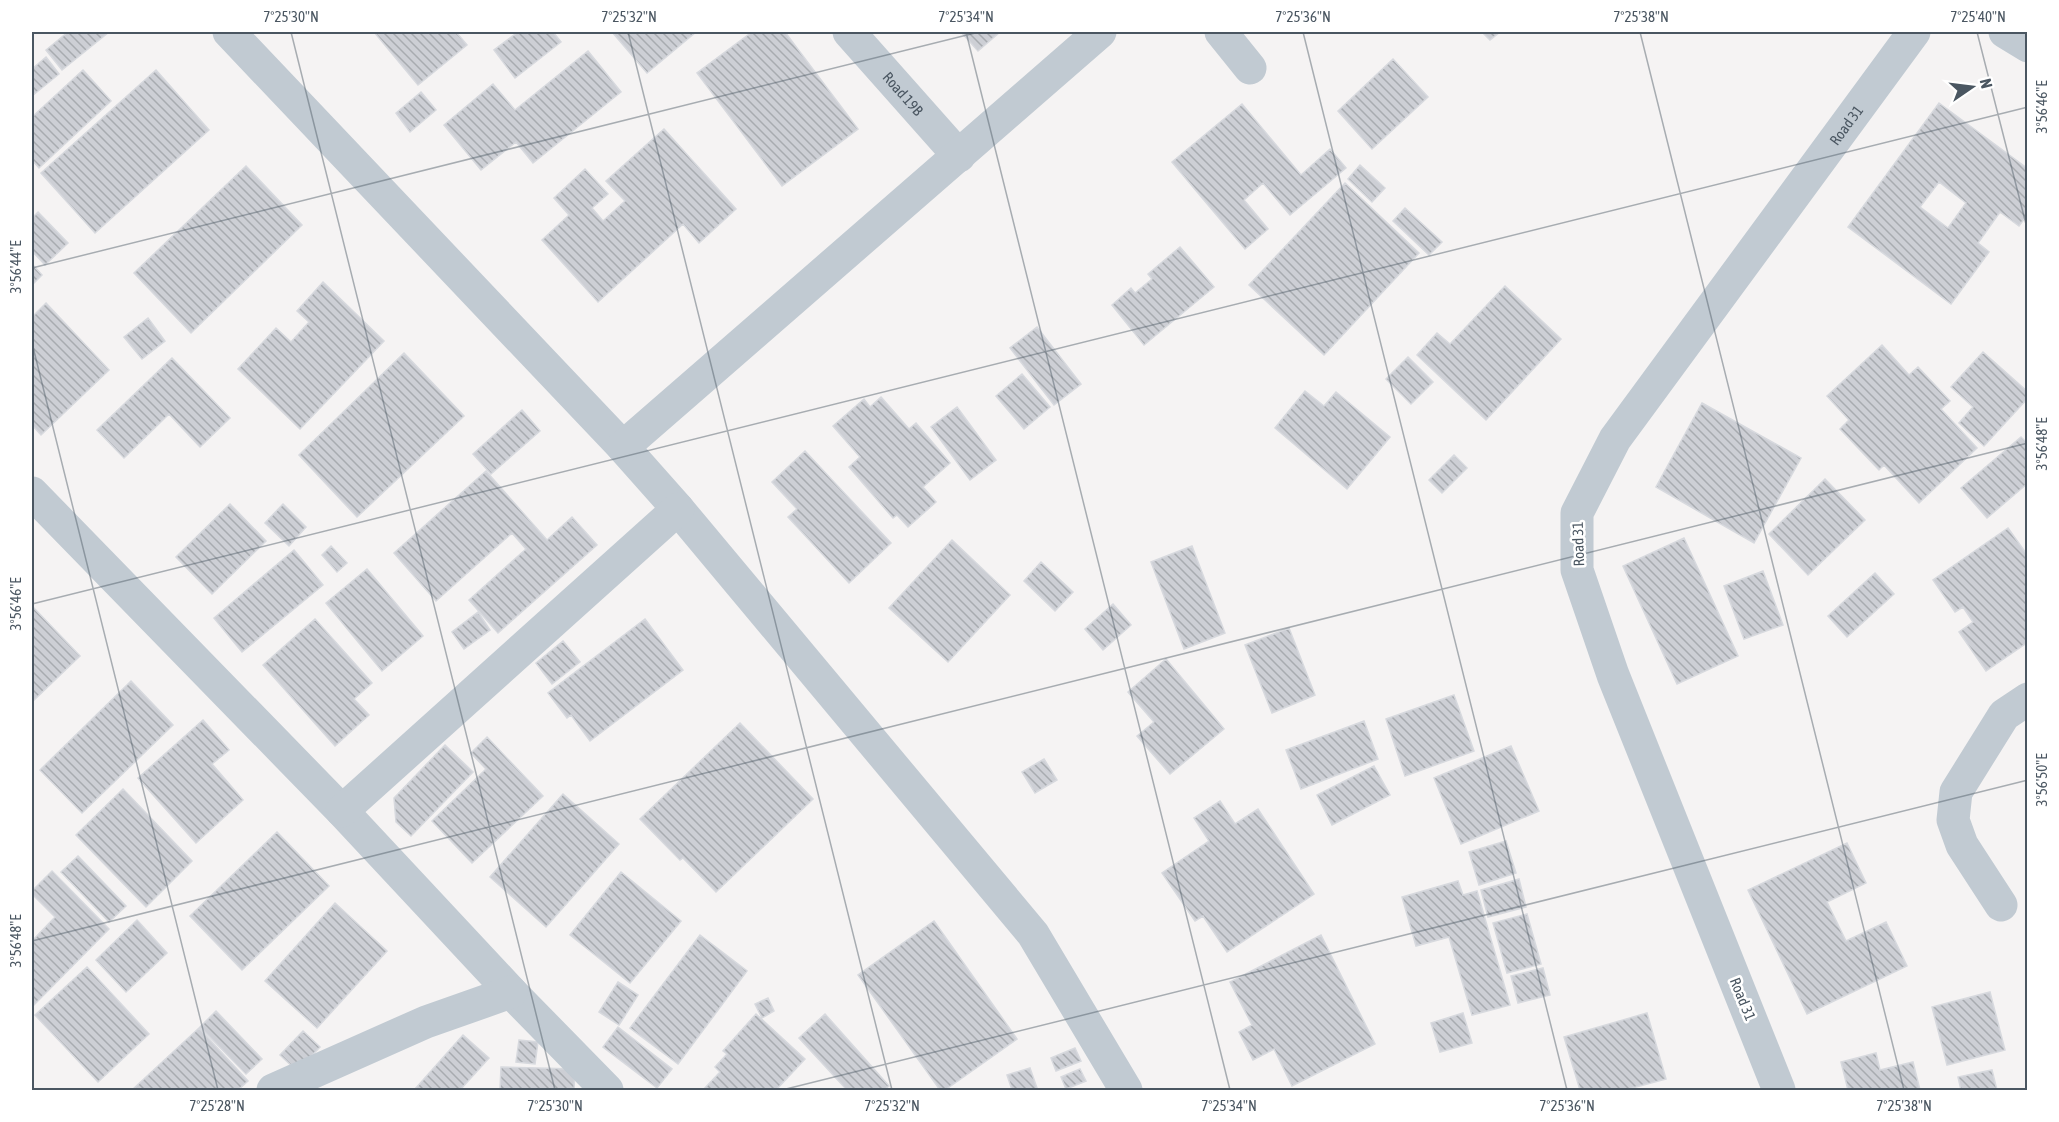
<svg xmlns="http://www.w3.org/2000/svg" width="2059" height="1122" font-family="'Asap Condensed',sans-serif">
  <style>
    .building { fill: url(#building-back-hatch); stroke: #d7d9de; stroke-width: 1.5; fill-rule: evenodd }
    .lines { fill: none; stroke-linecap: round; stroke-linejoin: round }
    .minor { stroke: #c1cad2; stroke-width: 33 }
    .ticks { fill: none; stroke: #4a5661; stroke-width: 1.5; stroke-opacity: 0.45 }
    .labels { text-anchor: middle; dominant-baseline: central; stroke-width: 5; stroke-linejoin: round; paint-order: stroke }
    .street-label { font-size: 15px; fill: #4a5661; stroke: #fff }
    .neatline { fill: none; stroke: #4a5661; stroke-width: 2 }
    .ticks-label { font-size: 15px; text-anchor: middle; fill: #4a5661 }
  </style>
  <defs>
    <pattern id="building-back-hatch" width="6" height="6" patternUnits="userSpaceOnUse" patternTransform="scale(1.5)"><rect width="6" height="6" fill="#cdcfd5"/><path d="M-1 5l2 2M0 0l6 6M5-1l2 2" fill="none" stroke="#a8abb0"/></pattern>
  </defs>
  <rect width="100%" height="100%" fill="#f5f3f3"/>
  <path class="building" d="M68,32H109L62,70L46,50Z
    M374,32H456L467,45L418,85Z
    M518,32H553L561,42L515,78L494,50Z
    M612,32H696L647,73Z
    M752,32H785L858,129L782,186L697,73Z
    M961,32H1000L978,51Z
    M1482,32H1500L1490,40Z
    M588,51L621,92L533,163L516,142L481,170L444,125L493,84L515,110Z
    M46,57L59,74L32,96V69Z
    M1393,59L1428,97L1372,149L1338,111Z
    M83,70L111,101L39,168L32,160V117Z
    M156,70L209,130L95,233L41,173Z
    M421,92L436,110L410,132L396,113Z
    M1939,103L2028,169V214L2019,226L2000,212L1978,243L1989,252L1951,304L1848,227ZM1939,182L1966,203L1948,228L1920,207Z
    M1242,104L1301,175L1330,149L1346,168L1290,215L1263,183L1244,200L1268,229L1245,249L1172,162Z
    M664,129L736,209L699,243L683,224L598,302L542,240L569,215L554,198L585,169L608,194L592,208L603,221L625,201L606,181Z
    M1360,165L1385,188L1372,202L1348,179Z
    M246,166L302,225L191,333L134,273Z
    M1345,183L1419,253L1324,355L1249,285Z
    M1405,208L1442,242L1429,255L1393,221Z
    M38,212L68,243L45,265L32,251V218Z
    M1180,247L1214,287L1144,345L1112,305L1131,288L1135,293L1152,279L1148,274Z
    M32,264L42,275L32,285Z
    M323,282L384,341L300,429L238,369L276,328L291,342L309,322L297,311Z
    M1505,286L1561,339L1486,420L1417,355L1437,333L1450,344Z
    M46,303L109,370L41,435L32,425V317Z
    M148,318L165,341L142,359L124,337Z
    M1037,327L1081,384L1054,405L1010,348Z
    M1882,345L1909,375L1918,367L1950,401L1941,409L1977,448L1919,503L1884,465L1879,470L1840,429L1849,420L1827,396Z
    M1983,352L2028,392V398L1984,446L1959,423L1973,407L1951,387Z
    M404,353L464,416L357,517L299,455Z
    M1408,357L1433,382L1411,404L1386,379Z
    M172,358L230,418L200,447L169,414L124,458L97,430Z
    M1022,374L1050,407L1024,429L996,396Z
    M1305,391L1324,406L1336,392L1390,437L1347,489L1275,428Z
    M881,397L909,429L916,423L950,463L923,487L936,502L908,527L897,515L893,518L849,467L860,457L833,426L864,399L870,407Z
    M1702,403L1801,458L1754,543L1656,487Z
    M957,407L996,460L970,480L931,427Z
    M522,410L540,431L491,474L473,454Z
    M2021,437L2028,444V483L1987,518L1961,488Z
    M805,451L891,543L849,583L788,517L797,509L772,482Z
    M1454,455L1467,468L1442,493L1429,480Z
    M486,471L547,540L572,517L597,545L498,633L469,600L526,549L512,533L436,601L394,553Z
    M1825,479L1865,520L1808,575L1769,534Z
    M230,504L266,541L212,594L176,557Z
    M283,504L306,527L289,546L265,523Z
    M2008,528L2028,556V642L1986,671L1959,632L1973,622L1963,607L1955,612L1933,580Z
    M1684,538L1738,656L1677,684L1623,566Z
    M952,540L1010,595L948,662L889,608Z
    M331,546L347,563L337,572L322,555Z
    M1192,546L1225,633L1184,649L1151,562Z
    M294,550L323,585L242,652L214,618Z
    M1041,562L1073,592L1055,611L1024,581Z
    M367,569L423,636L382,671L326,603Z
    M1763,571L1783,625L1744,639L1724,586Z
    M1875,573L1894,594L1847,637L1828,616Z
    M1113,604L1131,625L1103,650L1085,629Z
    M32,606L80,656L32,702Z
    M478,612L490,630L464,649L452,632Z
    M315,619L372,683L354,699L369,715L335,746L263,665Z
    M645,619L683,670L590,741L571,715L567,718L548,693Z
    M1289,628L1315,695L1272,713L1245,645Z
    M563,641L580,662L552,684L536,663Z
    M1166,659L1224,729L1170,774L1137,736L1154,722L1128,692Z
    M131,681L173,725L82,813L40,770Z
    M1454,695L1474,751L1405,776L1386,719Z
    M203,720L229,750L212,764L243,800L196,843L138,778Z
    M1364,721L1378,759L1301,789L1286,750Z
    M740,723L813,799L716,892L683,858L680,860L640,819Z
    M487,737L543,796L472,863L432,821L486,769L471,753Z
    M445,745L473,772L411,836L396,822L394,798Z
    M1511,746L1539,811L1461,844L1434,778Z
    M1044,759L1057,780L1035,793L1022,772Z
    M1374,766L1390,795L1332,825L1317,795Z
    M123,789L192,861L146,907L76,835Z
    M563,794L619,844L546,927L490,877Z
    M1220,801L1235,824L1258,809L1314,894L1227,952L1203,916L1195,921L1162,873L1209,841L1194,818Z
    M277,832L329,886L242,970L190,916Z
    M1506,841L1516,873L1479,885L1469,852Z
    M1847,843L1866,883L1827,902L1846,941L1886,922L1907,966L1807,1014L1748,890Z
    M78,856L126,906L109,922L61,872Z
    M52,871L109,929L32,1007V941L55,917L32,894V891Z
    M621,872L681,921L630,983L570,935Z
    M1519,879L1526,907L1488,917L1481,890Z
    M1458,881L1463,895L1477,891L1510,1005L1472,1015L1449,937L1416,946L1402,897Z
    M335,903L387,951L317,1028L265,981Z
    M1527,914L1541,964L1507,973L1493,923Z
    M137,920L167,953L126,992L96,960Z
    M934,921L1017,1039L945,1090H940L858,975Z
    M700,935L747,971L678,1064L630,1028Z
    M1321,935L1375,1044L1292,1086L1274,1049L1253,1060L1239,1032L1252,1025L1230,982Z
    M87,967L149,1034L98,1082L35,1015Z
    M1543,968L1550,995L1518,1003L1511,976Z
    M618,982L638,995L619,1025L599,1012Z
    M1990,992L2005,1050L1947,1065L1932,1007Z
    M768,998L774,1011L762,1018L755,1004Z
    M216,1011L262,1059L246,1074L200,1027Z
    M1463,1013L1472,1043L1440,1052L1431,1023Z
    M1647,1013L1666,1079L1625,1090H1580L1564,1037Z
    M756,1014L805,1059L776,1090H703L720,1072L715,1067L727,1054L723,1051Z
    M825,1014L889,1086L884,1090H847L799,1038Z
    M618,1027L672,1069L657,1088L603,1047Z
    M199,1028L248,1081L238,1090H132Z
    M303,1031L320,1047L297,1071L280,1055Z
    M463,1035L489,1058L460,1090H417L415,1089Z
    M519,1040L538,1042L535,1064L516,1062Z
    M1075,1048L1081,1061L1056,1071L1051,1058Z
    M1876,1053L1880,1070L1913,1062L1920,1090H1848L1841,1062Z
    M501,1067L575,1069L574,1090H500Z
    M1030,1068L1037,1088L1030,1090H1012L1007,1075Z
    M1080,1069L1086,1081L1066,1089L1061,1077Z
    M1992,1070L1997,1090H1961L1958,1077Z"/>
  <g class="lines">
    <g class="minor">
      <path d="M229,32L623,447L678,509L1033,934L1126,1090"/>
      <path id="s1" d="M849,32L959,156"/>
      <path d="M1221,32L1250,68"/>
      <path d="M2005,32L2028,46"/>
      <path d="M623,447L1100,32"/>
      <path d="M32,493L342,811L511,992L607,1090"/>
      <path d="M342,811L678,509"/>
      <path d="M2001,905L1962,845L1953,820L1956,792L2004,715L2028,699"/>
      <path d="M273,1090L426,1022L511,992"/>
      <path id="s2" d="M1779,1090L1613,675L1577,570V513L1615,439L1914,32"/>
    </g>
  </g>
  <path class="ticks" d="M291,32L555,1090M628,32L892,1090M966,32L1230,1090M1303,32L1567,1090M1640,32L1904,1090M1977,32L2028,232M32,268L979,32M32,343L218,1090M32,604L2028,107M32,941L2028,443M782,1090L2028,780"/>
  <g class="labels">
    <g class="street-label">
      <text stroke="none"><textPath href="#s1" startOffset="82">Road 19B</textPath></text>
      <text stroke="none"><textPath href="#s2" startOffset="1088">Road 31</textPath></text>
      <text transform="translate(1578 544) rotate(-92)">Road 31</text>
      <text transform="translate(1743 999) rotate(68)">Road 31</text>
    </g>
  </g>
  <rect width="2059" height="1122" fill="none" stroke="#ffffff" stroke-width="66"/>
  <g transform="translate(1972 87) rotate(76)" stroke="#ffffff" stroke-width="4.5" paint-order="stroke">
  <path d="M0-4.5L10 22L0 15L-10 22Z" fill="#4a5661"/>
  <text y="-9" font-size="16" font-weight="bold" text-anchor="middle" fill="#4a5661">N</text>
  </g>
  <rect x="33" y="33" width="1993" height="1056" class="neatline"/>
  <g class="ticks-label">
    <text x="291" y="22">7°25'30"N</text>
    <text x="629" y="22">7°25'32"N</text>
    <text x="966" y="22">7°25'34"N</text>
    <text x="1303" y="22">7°25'36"N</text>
    <text x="1641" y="22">7°25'38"N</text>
    <text x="1978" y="22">7°25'40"N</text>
    <text transform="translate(2042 107) rotate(-90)" y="5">3°56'46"E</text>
    <text transform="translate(16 267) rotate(-90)" y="5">3°56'44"E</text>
    <text transform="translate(2042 444) rotate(-90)" y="5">3°56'48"E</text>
    <text transform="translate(16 604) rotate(-90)" y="5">3°56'46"E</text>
    <text transform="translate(2042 780) rotate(-90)" y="5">3°56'50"E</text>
    <text transform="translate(16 941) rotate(-90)" y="5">3°56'48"E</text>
    <text x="217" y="1111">7°25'28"N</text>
    <text x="555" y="1111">7°25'30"N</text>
    <text x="892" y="1111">7°25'32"N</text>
    <text x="1229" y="1111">7°25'34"N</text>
    <text x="1567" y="1111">7°25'36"N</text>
    <text x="1904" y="1111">7°25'38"N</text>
  </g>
</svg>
